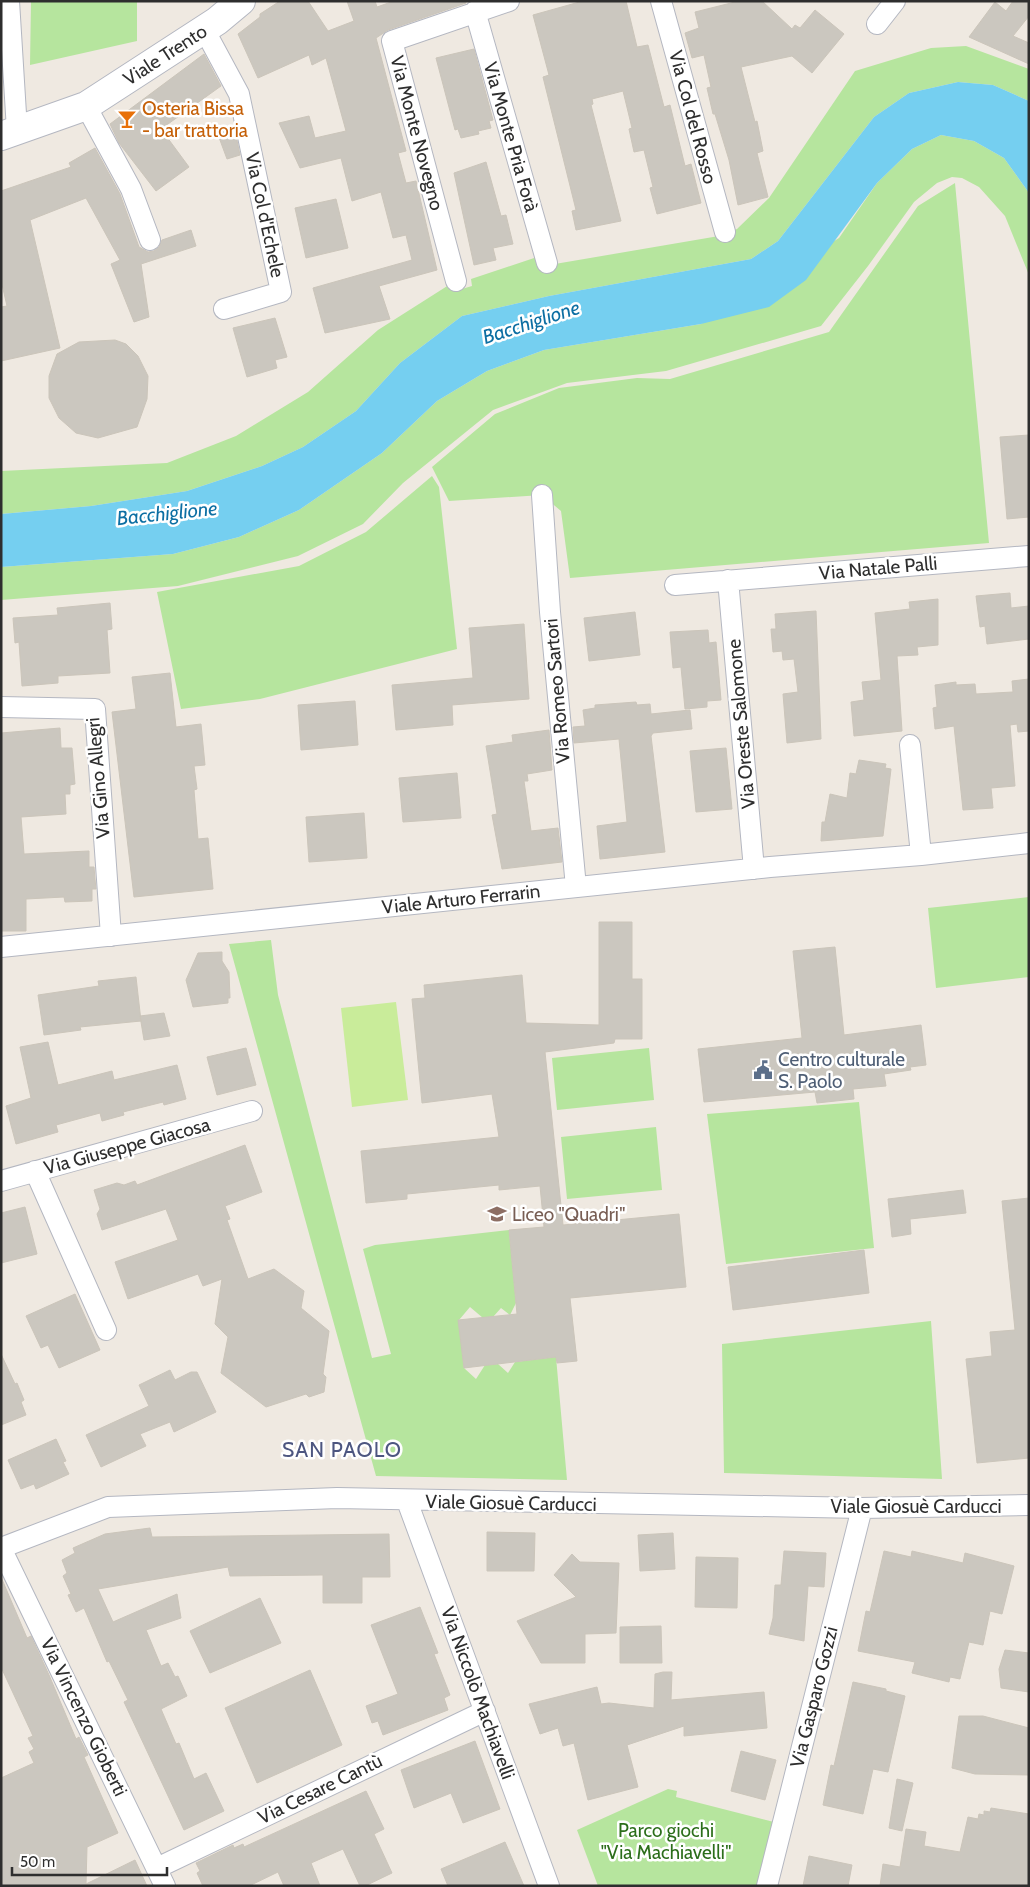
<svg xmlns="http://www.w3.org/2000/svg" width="1030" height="1887" font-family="Cabin,sans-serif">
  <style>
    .green { fill: #b6e59e }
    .pitch { fill: #c9ec9a }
    .water { fill: #75cff0 }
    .building { fill: #cbc7bf; stroke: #cbc5ba }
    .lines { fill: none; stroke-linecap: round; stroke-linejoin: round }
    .street-casing { stroke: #b4b7c1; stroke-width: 22 }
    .secondary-casing { stroke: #b4b7c1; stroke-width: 30 }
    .street { stroke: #fff; stroke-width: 20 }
    .secondary { stroke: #fff; stroke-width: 28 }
    .labels { text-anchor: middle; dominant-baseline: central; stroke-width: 5; stroke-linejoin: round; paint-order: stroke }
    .street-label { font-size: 19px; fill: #2e2e2e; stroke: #fff }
    .food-label { font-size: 19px; fill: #c56008; stroke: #fff; text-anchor: start }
    .service-label { font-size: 19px; fill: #4e5e75; stroke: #fff; text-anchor: start }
    .education-label { font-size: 19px; fill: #785e54; stroke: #fff; text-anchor: start }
    .park-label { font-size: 19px; fill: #2c6e1b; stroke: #fff }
    .water-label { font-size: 20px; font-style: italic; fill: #0d6fa3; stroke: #fff }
    .quarter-label { font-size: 21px; letter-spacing: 1px; fill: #4d5680; stroke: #fff }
  </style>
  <rect width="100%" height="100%" fill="#efe9e1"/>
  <path class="green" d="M31,1H137V41L30,65Z
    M966,46L1029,69V101L993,85L958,82L909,93L874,117L778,241L751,259L549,296L462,316L400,363L356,411L303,447L262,466L187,491L91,506L1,514V471L167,463L236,436L308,392L378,330L452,283L455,291L472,286L471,279L546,254L549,265L719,236L737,229L769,198L855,71L931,48Z
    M941,135L974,141L1004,158L1029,193V275L1005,216L979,187L962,178L952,177L937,183L914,202L868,266L821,326L666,371L567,383L493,410L403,483L363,524L298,556L178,586L1,600V567L173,554L239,537L299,510L382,453L437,401L487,371L544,350L701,324L839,238L877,183L912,149Z
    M955,183L989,543L570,578L561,511L542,495L449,501L432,467L495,414L559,388L637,378L670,379L829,332L918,206Z
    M432,476L439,487L457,649L260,699L181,709L157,592L299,566L366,532Z
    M1029,897V977L936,988L928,908Z
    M271,940L278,995L372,1358L391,1354L363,1249L375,1245L509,1230L516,1303L510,1315L501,1308L493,1317L483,1318L470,1307L459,1320L464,1368L476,1379L485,1365L498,1364L508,1373L515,1362L556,1357L567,1480L376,1476L229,944Z
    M649,1048L654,1100L557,1110L552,1058Z
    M859,1102L874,1248L726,1264L707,1114Z
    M656,1127L662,1190L567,1199L561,1137Z
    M931,1321L942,1479L724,1473L722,1344Z
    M668,1789L677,1791L676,1797L774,1822L758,1886H598L577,1830Z"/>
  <path class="pitch" d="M396,1002L408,1100L352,1107L341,1008Z"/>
  <path class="water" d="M958,82L993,85L1029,101V193L1004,158L974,141L941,135L912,149L877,183L806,280L769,307L701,324L544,350L487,371L437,401L382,453L299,510L239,537L173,554L1,567V514L91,506L187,491L262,466L303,447L356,411L400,363L462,316L549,296L751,259L778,241L874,117L909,93Z"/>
  <path class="building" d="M280,1H308L328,31L354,21L347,1H375L377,7L394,1H465L466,3L388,30L376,38L406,151L398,153L406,183L416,181L437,270L379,286L390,319L325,333L313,288L412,260L406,235L393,238L381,192L352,201L341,158L300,168L279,123L309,116L315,138L346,131L326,58L312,65L309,55L258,78L238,34L260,17V14Z
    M583,1H626L637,47L648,45L664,107L670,105L685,166L691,164L701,203L657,214L650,188L653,187L644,150L634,152L629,129L632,128L623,91L592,99L593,104L591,105L621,221L576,230L572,211L576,210L543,77L549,75L533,15Z
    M739,1H762L792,29L795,25L800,28L815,10L844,34L812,73L792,56L741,67L755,122L757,121L763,151L757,153L768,197L738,205L729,160L715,114H713L707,88L711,87L704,55L692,58L685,33L699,28L695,12Z
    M1013,1H1029V16L1013,36L1029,43V64L969,37L995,2L1006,11Z
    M474,49L493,120L489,121L491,128L478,131L479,134L461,138L458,129L455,130L436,58Z
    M204,54L221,86L161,129L189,167L156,191L119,143L110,124Z
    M234,126L240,155L227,159L217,132Z
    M95,148L120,194L139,247L148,252L154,251L159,247L162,240L191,230L196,246L141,264L149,317L134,322L111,264L120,260L86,198L30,220L60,348L1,361V307L7,306L1,280V191L71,167L69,163Z
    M486,162L501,216L506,215L513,244L493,248L496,260L474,265L454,173Z
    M336,199L348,248L306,258L295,208Z
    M275,318L287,357L275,360L277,368L247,377L233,328Z
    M115,340L126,344L138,356L148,376L147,399L137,427L98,438L76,433L59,418L49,398V376L57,354L79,342Z
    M1029,435V517L1007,519L1000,437Z
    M1010,593L1011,608L1029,606V639L987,644L985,626L980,627L976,596Z
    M938,599V645L917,647L918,655L897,656L902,731L854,736L851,702L864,700L862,682L881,680L875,613L910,609L909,602Z
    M110,603L112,629L107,630L110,673L58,676V683L22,686L19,642L15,643L13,618L58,615L57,608Z
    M816,611L821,739L787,743L783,694L798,692L794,659L783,660L782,651L773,652L771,629H776L775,614Z
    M635,612L640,655L589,661L584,618Z
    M524,624L529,699L452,705L453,725L396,730L392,685L473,678L469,628Z
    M708,630L709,643L716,642L721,700L707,701V707L685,709L681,667L673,668L670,632Z
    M170,673L176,727L201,724L205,765L194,766L197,789L194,790L198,839L208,838L213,889L134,897L112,712L136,709L132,677Z
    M1029,679V731L1018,732L1017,724L1010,725L1015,786L991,788L993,808L963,810L954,726L935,729L933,708L937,707L935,685L956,682V685L975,684L976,694L1013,692L1012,681Z
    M355,701L358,745L301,750L298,705Z
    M636,702L637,705L650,704L651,714L690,710L692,729L653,733L651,736L665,852L600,859L597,826L627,822L619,739L574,743L573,727L585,726L583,710L595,708V705Z
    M60,728L61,748H72L75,784L70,785V794H65L66,814L21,817L24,854L89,851V867H94L95,879L96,889H92V901L65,902L64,897L26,899V931H1V733Z
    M549,730L552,770L527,774L528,781H524L531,831L558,828L562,862L502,869L492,815L497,814L486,746L513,742L512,735Z
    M726,748L732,809L696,812L690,751Z
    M859,760L886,764L885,768L891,769L883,836L821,841L822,822H825L830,794L847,798L850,773L856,774Z
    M457,773L461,818L403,822L399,778Z
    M364,813L367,858L309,862L306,817Z
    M599,922H632V979H642V1039H615L614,1043L545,1052L563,1225L679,1214L686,1287L570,1298L577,1361L557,1363L556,1357L464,1368L458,1320L517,1314L509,1230L544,1227L540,1186L499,1190V1185L407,1194V1199L366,1203L361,1151L499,1137L492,1094L422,1103L412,999L425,998L424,985L522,975L526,1023L599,1025Z
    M835,947L844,1035L921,1025L926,1065L910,1067L911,1070L884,1074L886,1086L853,1089L854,1099L817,1103L815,1092L704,1102L698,1049L802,1038L793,951Z
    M222,952V961L229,972L230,998H228V1003L193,1007L186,980L198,953Z
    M136,977L141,1021L80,1027L81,1030L44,1035L38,995L99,986L98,981Z
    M164,1013L170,1036L144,1040L140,1016Z
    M48,1042L58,1085L112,1071L114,1080L177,1065L186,1099L164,1105L163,1102L123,1112L124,1115L102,1121L100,1113L56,1125L58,1132L16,1144L6,1106L31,1098L20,1047Z
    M246,1048L256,1085L217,1095L207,1057Z
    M245,1145L262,1192L225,1206L230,1219L227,1220L248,1279L274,1269L304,1291L301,1308L329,1331L323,1374L326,1377L324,1392L309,1397L306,1394L266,1407L221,1373L228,1337L215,1324L222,1279L203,1286L198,1274L128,1299L115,1262L178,1240L166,1209L102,1230L97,1214L100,1209L94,1190L117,1183L124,1185L135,1181L137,1185Z
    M963,1190L966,1213L910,1219L911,1234L892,1237L888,1199Z
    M1029,1198V1458L977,1463L966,1359L992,1356L990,1332L1015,1330L1002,1201Z
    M25,1207L37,1254L1,1263V1213Z
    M864,1250L869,1293L733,1310L728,1267Z
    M75,1294L100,1350L59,1368L48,1345L41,1348L26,1316Z
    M1,1354L15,1384L17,1383L24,1400L21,1402L26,1415L1,1425Z
    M170,1370L175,1380L191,1372H197L216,1412L174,1432L170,1422L140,1434L146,1446L101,1467L86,1435L149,1406L139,1385Z
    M56,1439L66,1461L63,1462L69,1474L36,1489L34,1484L21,1489L8,1460Z
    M150,1528L152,1537L389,1534L390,1577H362V1603H323V1575L230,1576L228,1567L98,1589L113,1622L177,1594L181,1618L146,1630L161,1666L168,1663L175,1677L178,1676L187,1696L161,1709L176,1744L179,1743L194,1779L206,1773L224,1811L184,1830L124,1702L128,1700L109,1661L107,1662L84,1608L76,1612L68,1595L71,1594L63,1576L67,1573L62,1560L75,1553L73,1548L105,1534Z
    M487,1532L535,1533L534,1571H487Z
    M673,1533L675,1569L640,1571L638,1535Z
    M784,1551L826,1553L824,1587L808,1586L804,1641L769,1634L773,1618L775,1585H781Z
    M884,1551L911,1557L912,1551L963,1563L965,1553L1014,1566L1002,1614L990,1611L983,1645L969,1642L960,1679L950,1677L949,1682L912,1673L915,1662L858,1651L866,1611L870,1612Z
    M572,1554L580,1562L619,1563L616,1633L585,1634V1663H541L517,1621L576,1597L554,1575Z
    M696,1557L738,1558L737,1608L695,1607Z
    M1,1577L27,1638L31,1636L49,1675L76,1739L79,1737L88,1755L84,1757L118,1833L87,1847L86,1884L135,1860L147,1886H1V1778L34,1763L29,1752L34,1749L28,1738L33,1736L1,1667Z
    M260,1598L281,1643L210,1673L190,1631Z
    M420,1607L438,1653L434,1654L450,1695L444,1698L448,1710L383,1735L378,1721L372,1723L366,1706L398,1694L371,1625Z
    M661,1626L662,1663H620V1627Z
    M1005,1650L1029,1653V1692L1001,1688L999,1669Z
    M310,1670L342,1745L257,1783L225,1708Z
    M663,1672H672L671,1700L764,1692L767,1728L684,1736V1726L627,1745L638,1787L588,1800L574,1743L563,1746L558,1728L540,1734L529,1704L597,1687L601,1704L609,1703L654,1708L655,1674Z
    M853,1682L886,1689V1691L905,1696L888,1772L873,1769L863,1814L823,1805L831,1765L834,1766Z
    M959,1716H983L1029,1728V1775L975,1774L952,1768Z
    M475,1741L500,1809L463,1823L451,1793L414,1808L401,1770Z
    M741,1751L776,1760L765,1800L731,1791Z
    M897,1779L913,1783L902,1831L889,1828Z
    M366,1791L384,1829L374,1834L392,1873L365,1886H360L343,1849L311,1863L320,1886H284L278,1872L249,1886H203L197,1873L200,1871L196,1863L233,1845L234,1848L243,1844L244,1847Z
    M991,1808L1029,1814V1886H880L883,1864L900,1867L906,1829L926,1832L924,1846L960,1852L968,1817L978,1819L979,1814L984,1815V1811L990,1812Z
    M505,1842L524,1886H448L441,1869Z
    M809,1856L852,1865L848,1886H803Z"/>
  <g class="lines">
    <g class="street-casing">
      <path id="street" d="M9,1L17,130
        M661,1L725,232
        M475,11L547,263
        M877,24L895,1
        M204,29L239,94L281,292L224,309
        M86,106L131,189L150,240
        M456,281L392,41L509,1
        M542,495L550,612L576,887
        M728,580L754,869
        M675,585L1029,556
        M1,707L95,709L111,936
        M910,745L921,855
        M1,947L770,867L921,855L1029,843
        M35,1171L106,1330
        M1,1181L252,1111
        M407,1501L549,1886
        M157,1868L485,1711
        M165,1886L1,1548L108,1507L337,1498L862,1508L1029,1505
        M767,1886L862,1508"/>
    </g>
    <g class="secondary-casing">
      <path id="secondary" d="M1,136L86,106L217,21L241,1"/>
    </g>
    <use href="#street" class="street"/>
    <use href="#secondary" class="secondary"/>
  </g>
  <defs>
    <g id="bar-bare" transform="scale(1.5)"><path d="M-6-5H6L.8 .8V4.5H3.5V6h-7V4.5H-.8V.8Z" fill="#e8710a" stroke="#fff" stroke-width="2.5" paint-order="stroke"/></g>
    <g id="civic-bare" transform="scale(1.5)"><path d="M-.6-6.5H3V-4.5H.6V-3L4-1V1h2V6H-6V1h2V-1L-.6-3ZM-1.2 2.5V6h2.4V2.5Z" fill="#5c6f8a" stroke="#fff" stroke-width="2.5" paint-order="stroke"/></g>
    <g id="school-bare" transform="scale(1.5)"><path d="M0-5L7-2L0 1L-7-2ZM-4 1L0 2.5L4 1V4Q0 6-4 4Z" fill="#8d6e63" stroke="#fff" stroke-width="2.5" paint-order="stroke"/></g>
  </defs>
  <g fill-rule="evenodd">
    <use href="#bar-bare" x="127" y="119"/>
    <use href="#civic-bare" x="763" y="1070"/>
    <use href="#school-bare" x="497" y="1214"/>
  </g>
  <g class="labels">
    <g class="street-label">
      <text transform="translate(165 55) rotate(-33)">Viale Trento</text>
      <text transform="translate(693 117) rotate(75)">Via Col del Rosso</text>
      <text transform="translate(417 133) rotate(75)">Via Monte Novegno</text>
      <text transform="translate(511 137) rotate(74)">Via Monte Pria Forà</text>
      <text transform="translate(265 215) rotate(78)">Via Col d'Echele</text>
      <text transform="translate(878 568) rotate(-5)">Via Natale Palli</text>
      <text transform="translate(557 691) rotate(-95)">Via Romeo Sartori</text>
      <text transform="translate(741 724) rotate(-95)">Via Oreste Salomone</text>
      <text transform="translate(98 778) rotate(-95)">Via Gino Allegri</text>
      <text transform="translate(461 899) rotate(-6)">Viale Arturo Ferrarin</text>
      <text transform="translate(127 1146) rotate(-15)">Via Giuseppe Giacosa</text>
      <text transform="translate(511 1503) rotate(1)">Viale Giosuè Carducci</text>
      <text x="916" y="1506">Viale Giosuè Carducci</text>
      <text transform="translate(478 1693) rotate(70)">Via Niccolò Machiavelli</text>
      <text transform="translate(814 1697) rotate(-76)">Via Gasparo Gozzi</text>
      <text transform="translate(84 1717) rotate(64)">Via Vincenzo Gioberti</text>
      <text transform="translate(320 1789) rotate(-26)">Via Cesare Cantù</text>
    </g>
    <g class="food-label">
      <text x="142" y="108">Osteria Bissa<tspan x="142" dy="22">- bar trattoria</tspan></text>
    </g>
    <g class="service-label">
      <text x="778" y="1059">Centro culturale<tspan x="778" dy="22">S. Paolo</tspan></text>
    </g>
    <g class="education-label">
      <text x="512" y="1214">Liceo "Quadri"</text>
    </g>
    <g class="park-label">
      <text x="666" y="1830">Parco giochi<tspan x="666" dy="22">"Via Machiavelli"</tspan></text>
    </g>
    <g class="water-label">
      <text transform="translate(531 322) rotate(-18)">Bacchiglione</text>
      <text transform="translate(167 513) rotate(-6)">Bacchiglione</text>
    </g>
    <g class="quarter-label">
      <text x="342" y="1449">SAN PAOLO</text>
    </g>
  </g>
  <rect width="1030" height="1887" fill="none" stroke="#2e2e2e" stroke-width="5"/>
  <path d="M12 1867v8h155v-8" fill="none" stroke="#2e2e2e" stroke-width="2.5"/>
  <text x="20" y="1867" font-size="15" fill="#2e2e2e" stroke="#ffffff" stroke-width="4" paint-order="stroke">50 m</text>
</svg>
